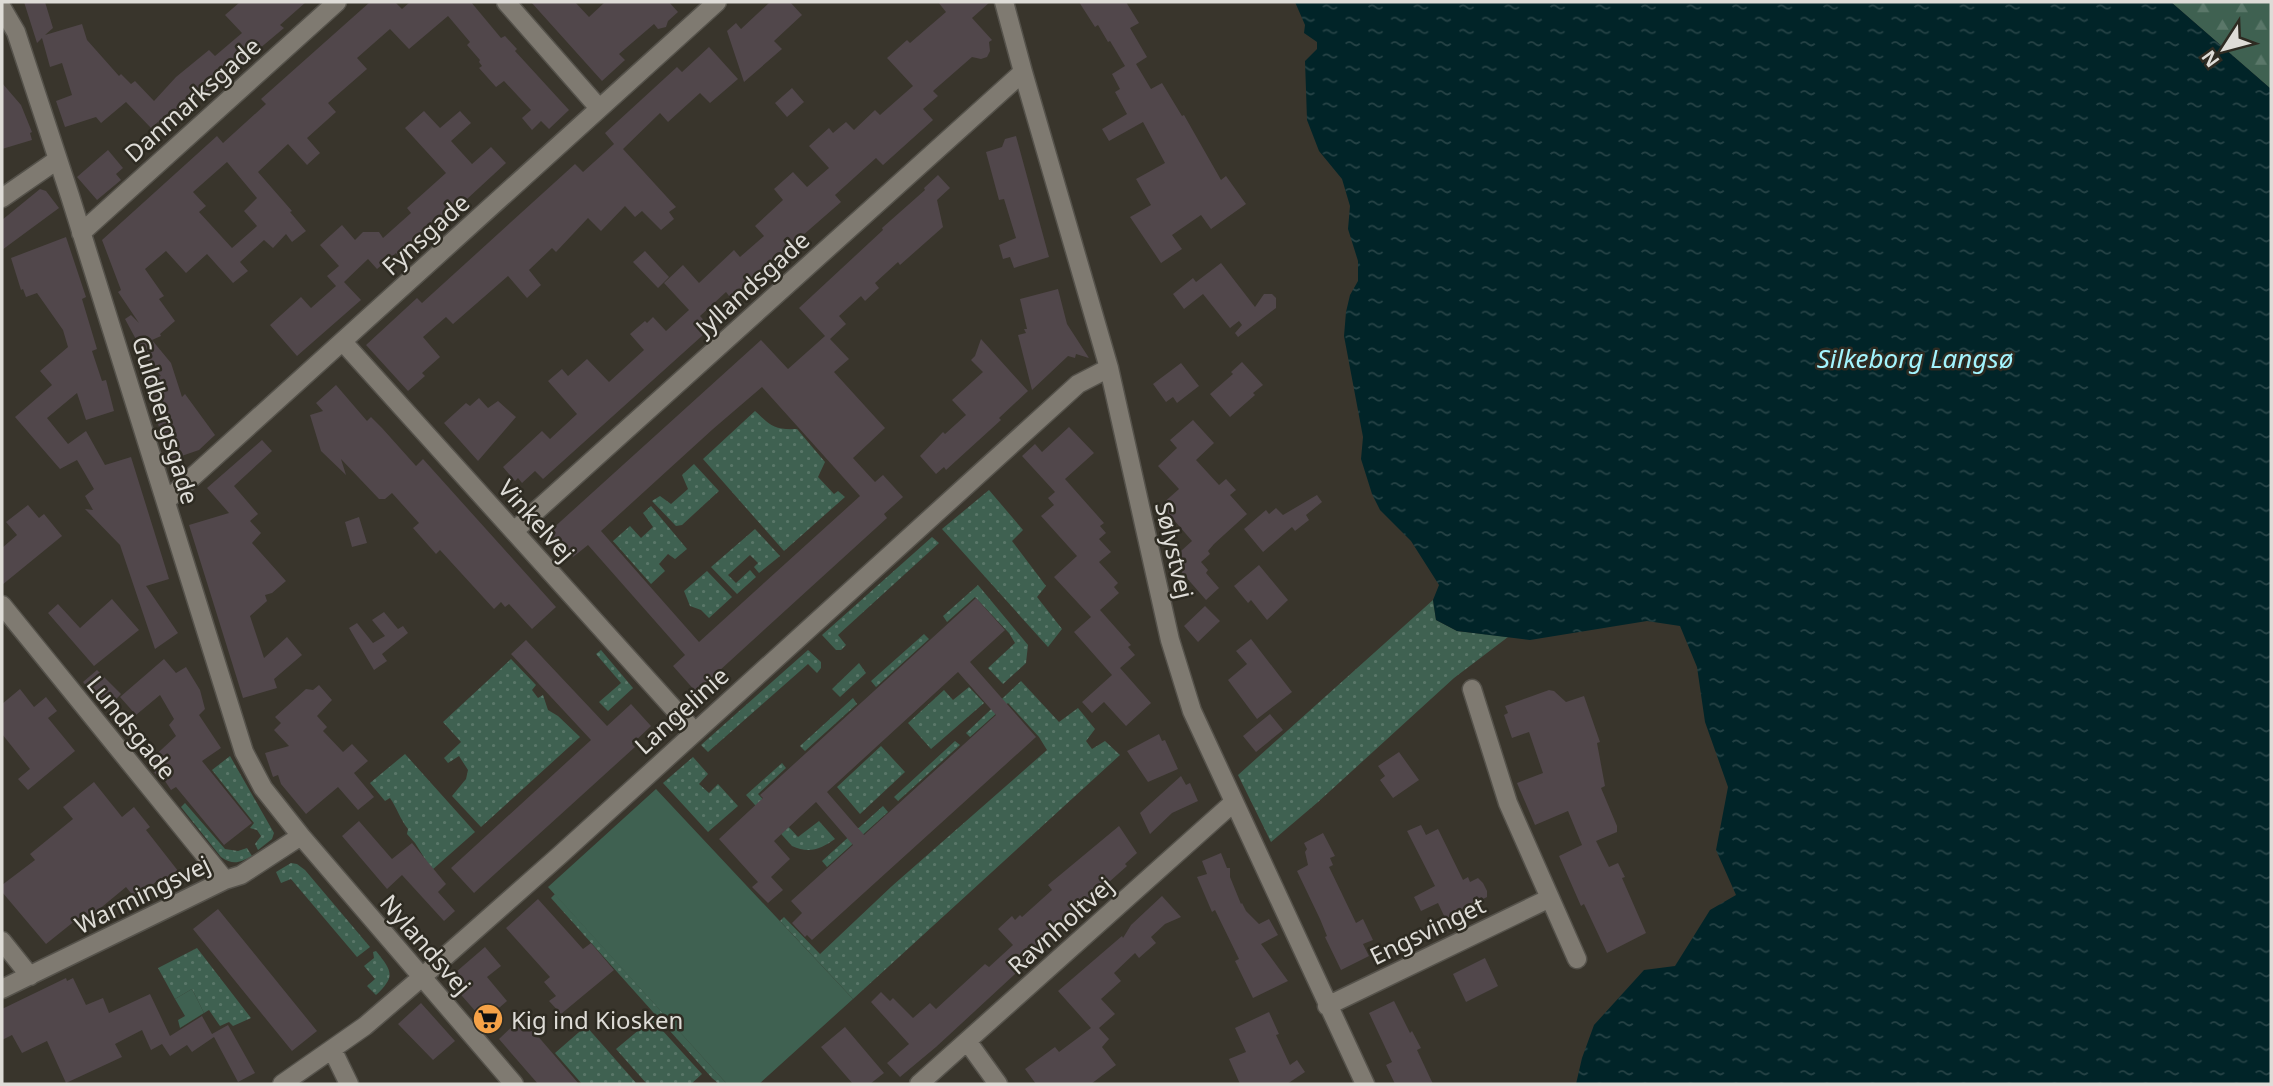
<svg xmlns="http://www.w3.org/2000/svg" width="2273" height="1086" font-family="'Noto Sans',sans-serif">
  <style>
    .grass { fill: url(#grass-dots) }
    .forest { fill: url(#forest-firs) }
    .park { fill: #3f6151 }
    .water { fill: url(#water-ripples) }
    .building { fill: #51474b; fill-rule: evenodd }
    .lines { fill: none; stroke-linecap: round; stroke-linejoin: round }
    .minor-casing { stroke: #55524b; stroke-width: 21 }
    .minor { stroke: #7f7a71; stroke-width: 18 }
    .labels { text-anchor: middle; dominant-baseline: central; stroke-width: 5; stroke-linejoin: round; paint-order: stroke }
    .street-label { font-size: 24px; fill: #dedcd7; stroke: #2e2b22 }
    .poi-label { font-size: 24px; fill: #dedcd7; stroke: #2e2b22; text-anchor: start }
    .water-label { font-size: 26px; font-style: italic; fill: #a3f4fe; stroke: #2e2b22 }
  </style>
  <defs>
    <pattern id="grass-dots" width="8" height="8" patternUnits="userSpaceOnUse" patternTransform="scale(1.75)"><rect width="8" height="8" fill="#3f6151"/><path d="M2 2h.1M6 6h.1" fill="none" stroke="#5a7769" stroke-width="1.8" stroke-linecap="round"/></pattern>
    <pattern id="forest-firs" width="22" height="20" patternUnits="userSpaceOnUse" patternTransform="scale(1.75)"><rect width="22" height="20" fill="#3f6151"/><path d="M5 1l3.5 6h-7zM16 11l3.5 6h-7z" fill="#5a7769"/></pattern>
    <pattern id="water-ripples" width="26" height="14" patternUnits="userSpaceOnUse" patternTransform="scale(1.75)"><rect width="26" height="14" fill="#012428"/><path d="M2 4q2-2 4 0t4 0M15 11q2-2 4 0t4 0" fill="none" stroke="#264346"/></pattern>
  </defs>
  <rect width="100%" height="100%" fill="#39352c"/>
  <path class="grass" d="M755,411C771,426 774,430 797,429L825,462L818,477L834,494L838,491L845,497L784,551L703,459Z
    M694,464L719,491L682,525L676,526L652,501L660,496L671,504L688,489L682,475Z
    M989,490L1023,530L1012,541L1046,586L1037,597L1062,629L1048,647L942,529Z
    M651,506L687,549L675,559L668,554L659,564L665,571L651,584L613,541L630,526L641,538L653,527L643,513Z
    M755,529L780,556L759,573L754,567L758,563L750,555L728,575L736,583L750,570L756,577L737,594L711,567Z
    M932,537L939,543L838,635L846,645L841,650H836L822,635Z
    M707,571L732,597L709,618L701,610L690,606L684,591Z
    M978,585L1028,645L1026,663L1003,684L988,668L1015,643L1009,633L975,597L947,622L943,616Z
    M1433,600L1436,620L1457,631L1508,637L1454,678L1318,802L1271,842L1238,775Z
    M924,634L929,639L876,687L871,681Z
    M601,650L633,688L608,711L599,702L621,683L596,654Z
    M808,650L821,662V668L817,673L808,664L708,752L701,745Z
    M511,659L536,685L532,690L538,698L543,695L548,710L558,716L580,737L481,827L452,796L466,779L468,770L459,756L448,763L444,758L461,742L443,722Z
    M859,663L866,673L840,697L832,689Z
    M1021,681L1059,722L1078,708L1095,729L1086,741L1092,749L1105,741L1120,755L853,999L780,921L784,917L820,954L892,886L1047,750L1039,737L1008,703L970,737L966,733Z
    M969,687L984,703L931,749L908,723L944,690L953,700Z
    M853,698L857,704L805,751L800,746Z
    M955,741L960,745L898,801L894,797Z
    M881,746L905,772L860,814L837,787Z
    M405,754L475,832L432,870L415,843L407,834L408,829C400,819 397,808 390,798L385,801L370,783Z
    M230,756L274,833L272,839L258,850L255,844L261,836L257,830L250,828L254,823L212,770Z
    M693,757L708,774L699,784L709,793L718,784L738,806L708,832L663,783Z
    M782,763L786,768L758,794L798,837L819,821L835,839C821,849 809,854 792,846L746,795Z
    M185,803L225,849L238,851L247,848L252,856C240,862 234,866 221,857L181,807Z
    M883,806L888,812L827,867L822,861Z
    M291,863L297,864L305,870L370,947L357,957L291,879L281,883L276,872Z
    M555,894L727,1084H719L712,1078L551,898Z
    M197,948L251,1018L233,1026L229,1022L220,1026L209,1010L204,1013L192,989L175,999L158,968Z
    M376,951C392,971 396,976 376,995L367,986L375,979L364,966L374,958L373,952Z
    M652,1019L702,1074L691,1084H647L616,1049Z
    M586,1026L637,1084H582L555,1053Z"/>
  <path class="forest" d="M2171,2H2271V89Z"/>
  <path class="park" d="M656,789L853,999L759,1084H727L548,887Z
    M192,989L204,1013L180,1028L178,1020L185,1016L175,999Z"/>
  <path class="water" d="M1295,2H2171L2271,89V1084H1576L1582,1058L1594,1025L1644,970L1675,966L1710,910L1736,895L1716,850L1728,787L1705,722L1697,667L1680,626L1647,621L1530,640L1457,631L1436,620L1433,600L1439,585L1411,541L1380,510L1372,494L1361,459L1363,437L1344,336L1346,312L1350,295L1358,281V261L1348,229L1350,206L1342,179L1319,151L1307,120L1305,61L1317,49V42L1304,33L1305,25Z"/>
  <path class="building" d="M24,2H45L53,28L45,35L82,24L87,40L119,76L121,74L131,84L135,81L154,101L176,77L209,50L215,56L242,33L225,15L240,2H306L280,25L284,28L207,93L204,90L163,128L158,122L151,128L126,102L101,123L96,117L65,127L56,101L72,95L62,63L50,67L42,38L37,43Z
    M370,2H395L402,9L410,2H471L501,38L505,36L517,49L515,51L569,110L549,129L541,121L532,130L522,118L531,110L504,81L496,87L479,68L482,66L479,62L480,60L467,45L470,42L448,16L409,49L390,29L357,58L367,69L328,103L336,112L307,138L320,153L307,165L288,144L258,172L292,211L290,212L306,231L292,242L286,234L273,248L264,240L240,262L248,271L233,283L207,254L186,273L166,251L145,269L164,296L159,299L175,321L160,334L161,336L152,340L171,363L182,397L185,394L215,435L199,450L170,460L158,424L163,422L149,380L161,376L146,358L125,319L131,315L139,323L118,292L121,290L102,240L217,136L223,143L266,104L261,99ZM227,162L257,198L244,211L257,226L232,248L199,212L206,206L193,192Z
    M531,2H575L589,17L605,2H669L678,12L668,21L666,27L658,29L654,24L619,54L625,60L602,81Z
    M770,2H790L802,15L774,41L782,49L744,82L727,31L736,23L741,29Z
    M938,2H990L972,18L992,40L989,42L990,51L987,57L981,59L972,57L933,91L938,96L923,109L933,120L883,165L876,158L835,195L841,202L786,250L783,255L784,257L777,263L780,265L763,280L759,276L732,300L726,292L700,316L709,326L702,333L703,335L543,479L535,471L522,483L518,478L515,481L503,467L542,431L550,439L577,414L548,381L562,369L568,376L587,359L609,382L644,350L630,334L645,321L647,323L653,317L666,331L689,310L664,283L683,265L699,283L734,250L740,257L764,236L755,226L783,200L774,189L793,172L807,187L829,168L809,146L829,128L833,133L846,122L854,130L875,110L880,115L913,86L887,58L907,40L910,43L946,12Z
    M1079,2H1126L1139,23L1130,28L1147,57L1136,64L1151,89L1162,83L1182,116L1184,115L1221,180L1226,176L1246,204L1211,229L1201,215L1172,235L1182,249L1161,263L1130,217L1151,205L1136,179L1165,163L1143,122L1109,141L1102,129L1127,114L1115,92L1120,89L1112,74L1125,66L1110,41L1108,42L1098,25L1095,27Z
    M709,47L738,79L710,103L700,93L668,122L660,113L623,149L676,207L669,212L674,219L661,230L642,211L635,217L625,206L601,231L588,218L556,252L552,248L529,270L541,285L527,298L508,276L453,324L446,317L423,337L440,357L422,373L425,376L408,391L366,345L417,298L422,303L575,164L583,172L614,144L605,133L677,67L682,72Z
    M2,83L21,105L32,132L30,133L32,140L2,149Z
    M792,88L804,102L787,117L775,103Z
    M424,111L440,128L460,111L471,123L451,141L472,164L491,147L506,163L467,199L465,198L400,258L396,253L377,269L368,259L344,282L361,300L297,356L270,325L301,297L311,308L336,286L327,276L339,266L320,245L342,225L355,240L363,232H379L383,238L411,213L407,208L446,173L405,128Z
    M1016,136L1049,257L1014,268L1010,257L1003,259L999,245L1016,238L1004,199L999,200L986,152L1002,147L1005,139Z
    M108,150L123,168L116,174L121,180L97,200L77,177Z
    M938,175L950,188L937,200L943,227L900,265L898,262L875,283L879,288L865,301L861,296L839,316L846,324L830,339L849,359L834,372L885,428L853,458L875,482L883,475L903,497L884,514L887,518L696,692L673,666L685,655L588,545L573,557L564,546L560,549L548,536L552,533L550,531L761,340L788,369L825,336L799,308L883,230L882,228L925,190L924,188ZM762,387L860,496L699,642L601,531L713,429Z
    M40,189L46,191L59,208L2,250V220Z
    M66,237L86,297L82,299L97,349L92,351L102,381L106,380L114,411L86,420L77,393L47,418L68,444L86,431L105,465L131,457L169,579L146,586L178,633L155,649L120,545L85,509L93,510L85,496L94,489L77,460L60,469L15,417L52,385L40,371L68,347L63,330L37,293L26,297L23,289L21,290L11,258Z
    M645,251L669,277L658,288L633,262Z
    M1221,263L1255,307L1264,294H1272L1276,298V308L1238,337L1235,333L1242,325L1239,321L1230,328L1203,294L1184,309L1173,294L1193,278L1196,282Z
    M1058,289L1067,324L1089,358L1076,354L1075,358L1068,356L1032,390L1018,335L1026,333L1024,329H1027L1020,299Z
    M981,339L1028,391L999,418L1001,420L946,470L944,467L936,474L920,456L943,432L945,434L966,415L952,400L983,372L971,360L975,356Z
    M1242,362L1263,385L1253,393L1255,395L1230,417L1210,394L1233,374L1231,372Z
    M1181,363L1199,386L1177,403L1173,397L1166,402L1153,384Z
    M336,385L367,421L371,417L382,428L416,466L423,459L556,607L532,629L509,604L505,607L501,602L494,609L440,550L436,554L413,528L419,523L392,493L385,499H379L341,459L346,475L321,451L310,415L323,411L316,403Z
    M479,398L488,408L498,401L516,417L478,461L444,423L466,403L470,406Z
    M1193,420L1214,443L1196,460L1219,485L1226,479L1236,490L1230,495L1247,514L1214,544L1208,551L1210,554L1201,562L1208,570L1206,573L1219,588L1206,600L1171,560L1192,541L1161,505L1179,489L1158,466L1177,448L1170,440Z
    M1069,427L1094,453L1065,479L1104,523L1100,526L1106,533L1099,539L1111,552L1099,562L1118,583L1114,587L1119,593L1100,610L1131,645L1128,647L1135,655L1120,668L1151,703L1126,726L1104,702L1092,713L1082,702L1112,675L1074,632L1091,617L1054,577L1077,556L1041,516L1054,505L1048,498L1055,492L1022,456L1035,444L1042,452Z
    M262,440L272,451L234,486L258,514L250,521L261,533L252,543L286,581L272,593L265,595L267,601L250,616L264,658L287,637L302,655L274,679L277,688L243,698L189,525L229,513L207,488Z
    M1317,495L1322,502L1306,515L1309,520L1295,531L1292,527L1263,552L1244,529L1266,510L1269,514L1276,508L1283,515Z
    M28,505L39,518L44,514L62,536L2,585V548L17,535L6,522Z
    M359,517L367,543L352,547L345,522Z
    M1259,565L1288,600L1267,620L1251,600L1248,603L1234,586Z
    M976,598L1005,630L970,662L1036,737L812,940L807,935L805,937L792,923L802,913L791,901L853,845L816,802L774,841L790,859L771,877L783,890L768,903L752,887L758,882L719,839L763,798L760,795ZM958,672L996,715L864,835L827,792Z
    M112,599L139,630L94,666L48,613L58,604L80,628Z
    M1205,606L1220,621L1198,642L1184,626Z
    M384,612L398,629L403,626L408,633L382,654L387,661L374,670L349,628L357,623L373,643L385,636L372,620Z
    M1251,639L1292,692L1257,719L1228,680L1247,664L1236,651Z
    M526,640L607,726L631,704L651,726L632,744L635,747L474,893L451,868L591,740L511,654Z
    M164,659L176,673L186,667L200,690L205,709L199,715L221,748L202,761L252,823L224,845L176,787L171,790L161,775L158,777L147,763L176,736L169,725L174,719L160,695L136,715L120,697Z
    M97,670L121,694L106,710L83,682Z
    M319,685L332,700L317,716L327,727L323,731L343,752L352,744L368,761L354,773L374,797L358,810L338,787L306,814L281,784L278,775L273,777L265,753L289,746L274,730L281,723L275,717L306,689L313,690Z
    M20,689L34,707L46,697L57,711L48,718L75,751L28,790L18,779L30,769L2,734V704Z
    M1549,690L1554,691L1566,702L1584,696L1600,742L1597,743L1605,786L1601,788L1617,826V832L1596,841L1609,867L1618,863L1625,877L1622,878L1646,933L1607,953L1584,904L1581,906L1559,856L1582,845L1568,811L1535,825L1517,783L1543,773L1529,732L1512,738L1504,715L1508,713L1505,706Z
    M1270,714L1283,730L1256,752L1243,736Z
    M1159,734L1162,741L1165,740L1178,769L1148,782L1127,751Z
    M1399,752L1419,780L1393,798L1380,780L1385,776L1378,766Z
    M1181,776L1186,785L1190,783L1198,801L1172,813L1150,834L1140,813Z
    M94,782L122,817L134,807L150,827L146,830L182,876L168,886L161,878L135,898L126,887L85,921L81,916L46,944L2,892V885L35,860L30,854L73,819L63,807Z
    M359,821L392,859L412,843L446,884L438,892L455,911L444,921L402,875L387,889L342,836Z
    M1421,825L1426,835L1438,829L1463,880L1468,877L1470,882L1478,878L1483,883L1487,891V897L1479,901L1481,906L1447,922L1438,903L1421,911L1414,897L1435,886L1407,831Z
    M1119,826L1137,853L1125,864L1127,866L1035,948L1039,952L936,1047L900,1077L887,1063L909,1044L871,1002L881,992L890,1001L893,998L913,1018L930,1003L936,1009L985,964L989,967L1013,945L998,929L1012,916L1015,920L1020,915L1022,917L1052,890L1048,885Z
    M1323,833L1335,856L1330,858L1333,865L1329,867L1356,923L1363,919L1373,940L1363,944L1369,956L1341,970L1325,937L1327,936L1320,919L1297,871L1308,865L1305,852L1307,849L1304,843Z
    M1221,853L1227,868H1230V877L1241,904L1242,903L1246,911L1259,924L1269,919L1278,935L1261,944L1288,981L1253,998L1237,965L1235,961L1239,959L1215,910L1212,912L1197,877L1207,874L1202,861Z
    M1162,896L1181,917L1165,924L1151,937L1156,943L1139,958L1135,953L1114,973L1121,981L1101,999L1115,1014L1099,1028L1109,1039L1102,1047L1116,1065L1091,1084H1036L1025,1069L1055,1047L1059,1052L1091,1028L1058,991L1122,936L1123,938L1131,925Z
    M538,899L583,949L591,943L614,970L561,1014L549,1001L556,996L544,982L550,977L506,928Z
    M218,909L317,1031L292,1051L193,929Z
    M485,947L501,966L487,977L507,1001L484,1021L455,988L456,972Z
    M1485,958L1498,986L1466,1002L1453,974Z
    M66,978L67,981L73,978L86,1005L103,998L109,1013L150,994L170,1036L202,1016L212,1034L228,1025L255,1073L238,1082L214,1037L192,1052L187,1045L170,1056L162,1044L151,1050L142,1030L115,1044L122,1057L66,1083L47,1041L22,1053L12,1035L2,1040V1009Z
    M1394,1001L1410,1033L1412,1031L1421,1048L1417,1050L1433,1084H1395L1386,1065L1392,1062L1369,1013Z
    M421,1003L455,1041L433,1060L398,1024Z
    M1269,1012L1279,1034L1276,1035L1290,1065L1297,1060L1305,1072L1287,1084H1240L1229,1059L1246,1052L1235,1028Z
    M521,1018L536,1034L579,1084H538L499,1039Z
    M845,1027L884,1073L870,1084H853L821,1047Z"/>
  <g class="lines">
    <g class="minor-casing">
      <path id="minor" d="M506,2L599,108
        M1004,2L1023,72L1109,368L1170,640L1192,711L1365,1084
        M2,8L16,32L70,196L244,752L263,788L301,836L514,1084
        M2,198L57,160
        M81,233L337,2
        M343,342L694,731
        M166,501L717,2
        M514,531L1023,72
        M2,605L225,880
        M1472,689L1508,803L1577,959
        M2,941L30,976
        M2,989L225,880L241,875L301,836
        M1327,1006L1548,899
        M967,1041L998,1084
        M333,1051L349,1084
        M282,1084L365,1026L422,977L560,855L1078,384L1109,368
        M919,1084L1234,802"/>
    </g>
    <use href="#minor" class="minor"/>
  </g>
  <defs>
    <g id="supermarket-disc" transform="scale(1.575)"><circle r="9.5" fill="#f6a247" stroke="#2e2b22"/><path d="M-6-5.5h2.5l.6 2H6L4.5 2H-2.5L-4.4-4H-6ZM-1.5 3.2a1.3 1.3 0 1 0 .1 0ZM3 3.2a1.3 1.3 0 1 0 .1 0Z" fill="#111"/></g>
  </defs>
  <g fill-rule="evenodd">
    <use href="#supermarket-disc" x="488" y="1019"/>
  </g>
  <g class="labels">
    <g class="street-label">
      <text transform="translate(192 99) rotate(-42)">Danmarksgade</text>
      <text transform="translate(425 234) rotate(-42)">Fynsgade</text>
      <text transform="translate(752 283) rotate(-42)">Jyllandsgade</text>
      <text transform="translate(166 420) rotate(73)">Guldbergsgade</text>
      <text transform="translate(537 520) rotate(48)">Vinkelvej</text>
      <text transform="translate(1175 550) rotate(77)">Sølystvej</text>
      <text transform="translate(681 710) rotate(-42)">Langelinie</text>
      <text transform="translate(132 727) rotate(51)">Lundsgade</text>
      <text transform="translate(142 894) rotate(-26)">Warmingsvej</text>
      <text transform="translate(1060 925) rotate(-42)">Ravnholtvej</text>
      <text transform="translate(1427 930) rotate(-26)">Engsvinget</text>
      <text transform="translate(426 944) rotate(49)">Nylandsvej</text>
    </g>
    <g class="poi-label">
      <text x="511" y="1019">Kig ind Kiosken</text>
    </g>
    <g class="water-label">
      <text x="1915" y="358">Silkeborg Langsø</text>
    </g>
  </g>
  <rect width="2273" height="1086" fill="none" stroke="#dedcd7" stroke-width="7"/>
  <g transform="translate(2224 49) rotate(234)" stroke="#2e2b22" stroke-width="5" paint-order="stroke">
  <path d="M0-5L12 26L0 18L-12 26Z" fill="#dedcd7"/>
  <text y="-10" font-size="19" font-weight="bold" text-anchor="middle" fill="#dedcd7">N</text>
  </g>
</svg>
